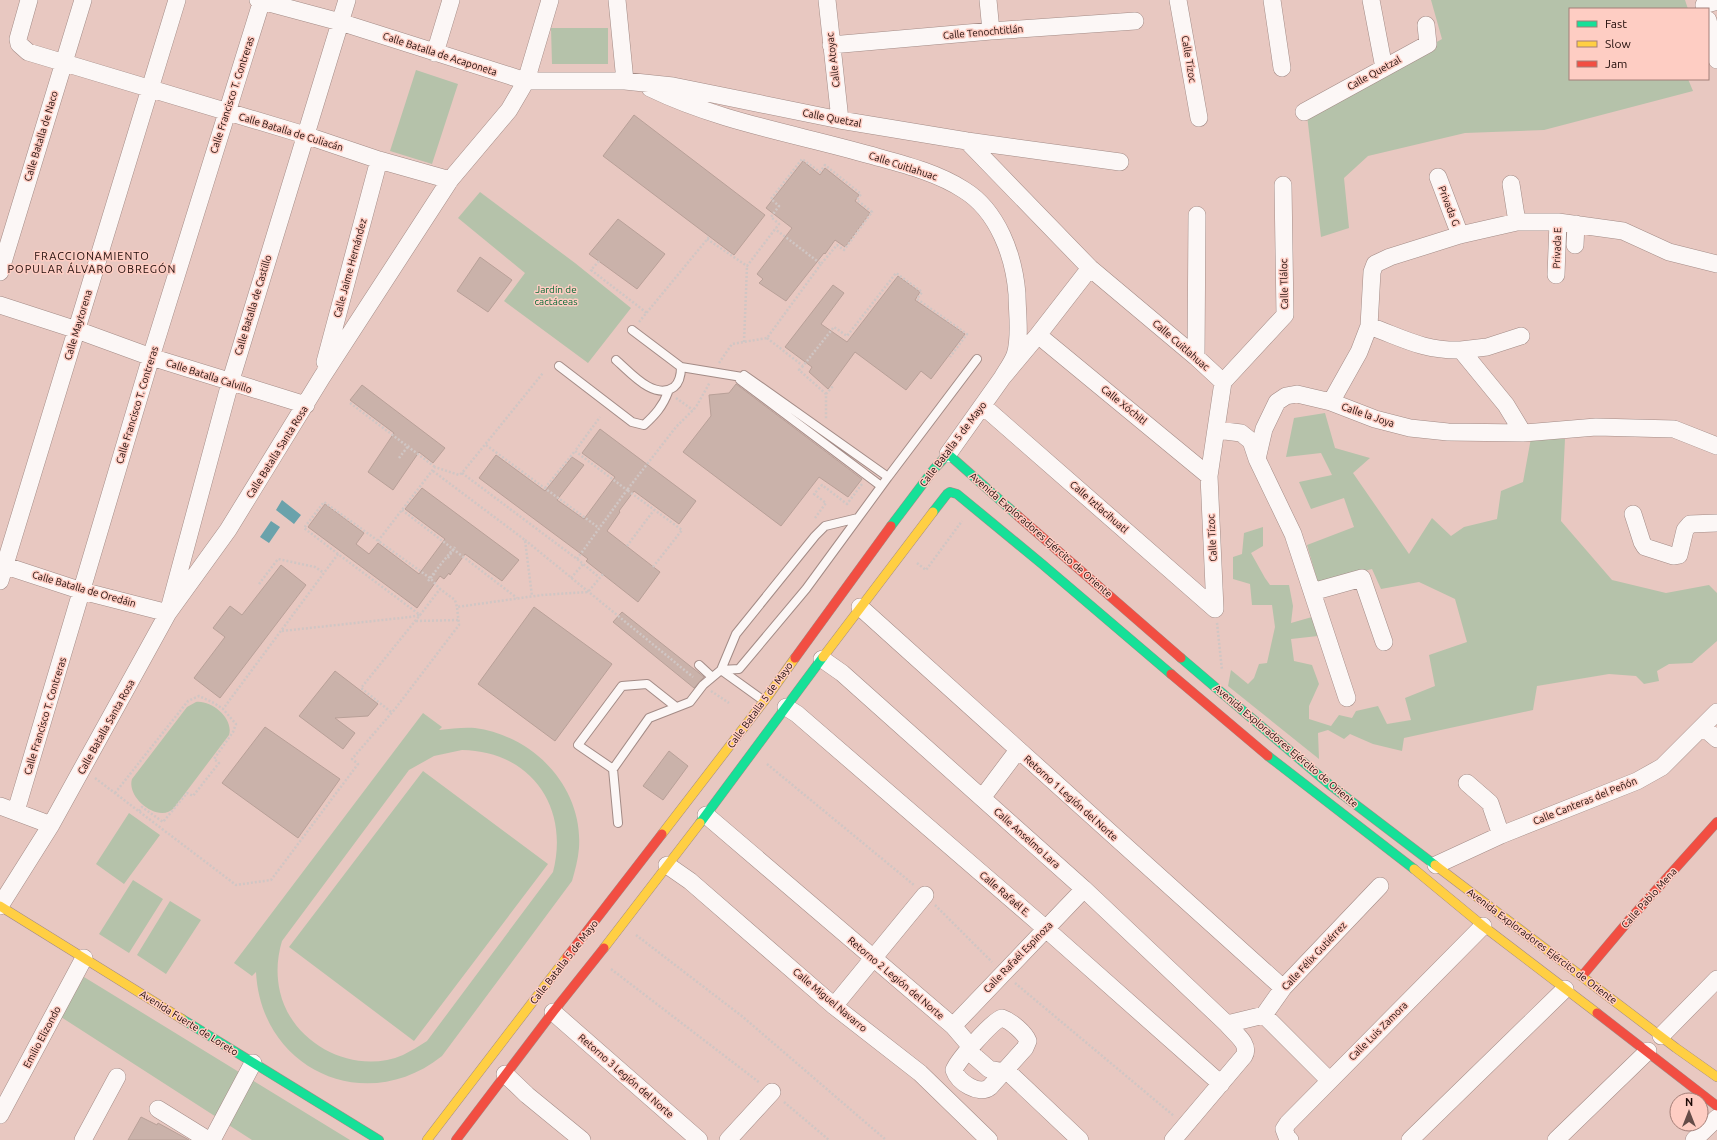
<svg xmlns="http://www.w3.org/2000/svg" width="1717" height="1140" font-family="Ubuntu,sans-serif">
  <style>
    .green { fill: #b5c2aa; fill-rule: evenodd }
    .water { fill: #6aa2ab }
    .building { fill: #cab2aa; stroke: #b8a098 }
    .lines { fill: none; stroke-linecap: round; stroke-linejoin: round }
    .lane-casing { stroke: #a38b86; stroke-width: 10 }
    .street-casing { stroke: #a38b86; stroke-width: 18 }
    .fast-casing { stroke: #a38b86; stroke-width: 10 }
    .slow-casing { stroke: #a38b86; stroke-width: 10 }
    .jam-casing { stroke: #a38b86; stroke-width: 10 }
    .path { stroke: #d0c6c4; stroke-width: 2.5; stroke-dasharray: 2 2; stroke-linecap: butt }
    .lane { stroke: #fcf7f6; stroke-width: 8 }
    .street { stroke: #fcf7f6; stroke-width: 17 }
    .fast { stroke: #16e098; stroke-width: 9 }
    .slow { stroke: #ffcf43; stroke-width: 9 }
    .jam { stroke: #f24e42; stroke-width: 9 }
    .path-bridge { stroke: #d0c6c4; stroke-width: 2.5; stroke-dasharray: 2 2; stroke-linecap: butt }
    .labels { text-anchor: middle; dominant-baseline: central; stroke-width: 3; stroke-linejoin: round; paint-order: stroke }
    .street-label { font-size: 10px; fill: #1e0a07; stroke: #fecdc3 }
    .park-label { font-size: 10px; fill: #036832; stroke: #fecdc3 }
    .neighbourhood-label { font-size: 11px; letter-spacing: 1px; fill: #1e0a07; stroke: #fecdc3 }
  </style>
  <rect width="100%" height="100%" fill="#e8c8c1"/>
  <path class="green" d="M1431,0H1685L1688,9H1570V79H1688L1693,91L1544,130L1465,133L1368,156L1344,178L1349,228L1321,237L1307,115L1442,39Z
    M551,28H608V64H552Z
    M416,70L458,84L432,164L390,151Z
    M480,192L575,263L631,308L588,363L504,301L525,273L458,218Z
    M1325,413L1335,448L1370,458L1353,473L1409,554L1432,518L1451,536L1464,527L1497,519L1501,491L1523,482L1531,438L1565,439L1561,521L1612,580L1666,593L1709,585L1717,593V641L1692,663L1669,664L1657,671L1659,681L1644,684L1636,676L1609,674L1537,686L1533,710L1404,738L1402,751L1373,744L1350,734L1344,739L1328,730L1318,733L1319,759L1228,686L1231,670L1248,684L1254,678L1259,664L1267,663L1275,627L1272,605H1252L1250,584L1233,579V557L1242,554L1244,533L1263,527V546L1251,553L1265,578L1270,585H1289L1293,606L1291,623L1312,617L1318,636L1291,639L1294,661L1312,665L1319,684L1309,706V719L1331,726L1339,715L1352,718L1356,711L1378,706L1387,724L1411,720L1405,698L1435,686L1429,655L1467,642L1455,599L1419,582L1381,589L1372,569L1318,583L1307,545L1354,527L1344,498L1311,509L1299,482L1332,475L1321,453L1286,457L1294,418Z
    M196,702C212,700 234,719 229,735L174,808C159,824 126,798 132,779L187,707Z
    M423,713L442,727L439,730C451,729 463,727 475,728C534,736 583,787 579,848C578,860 575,870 572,881L442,1056C366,1117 261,1070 256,972L252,976L234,963ZM462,750C530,751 570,806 553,872L427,1041C419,1046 411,1051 403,1055C354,1076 292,1044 280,992C276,974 277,958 282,941L409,770L434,756Z
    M423,771L548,864L414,1041L289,947Z
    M129,813L160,835L124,884L96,864Z
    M133,880L163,899L129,953L99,934Z
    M170,901L201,920L166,974L137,955Z
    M84,977L350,1140H252L61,1017Z"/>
  <path class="water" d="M282,500L301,515L294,524L276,510Z
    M271,521L280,527L269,543L260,537Z"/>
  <path class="building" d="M634,115L765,215L734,255L603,156Z
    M803,161L820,175L825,168L859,195L855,201L870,213L845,247L835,240L825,254L824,253L786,301L759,283L763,279L757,274L792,228L766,208Z
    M618,219L665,254L637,289L589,254Z
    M480,257L512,280L488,312L457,291Z
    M898,276L920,292L915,300L965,334L931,379L921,371L906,390L855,352L828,389L809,372L812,367L785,347L833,285L844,293L821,324L847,342Z
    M736,384L862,479L848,497L819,477L781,526L683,452L711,416L709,395L729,393Z
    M362,385L445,448L433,463L419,452L393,490L368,472L394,433L350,400Z
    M600,429L696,501L679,524L634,491L619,511L620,512L607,531L660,572L638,602L586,561L588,559L479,478L496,455L545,491L572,457L584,465L557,500L584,519L615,477L582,453Z
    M422,488L519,560L502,581L465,554L450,575L449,573L444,579L440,576L417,608L308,527L325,504L364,533L356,544L369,554L378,543L419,574L445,539L405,509Z
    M281,565L306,585L220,698L194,678L225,637L213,628L230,606L242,615Z
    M534,607L612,664L555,741L478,684Z
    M622,612L704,677L694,688L613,622Z
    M335,671L378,704L368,716L335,718L355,733L343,749L299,716Z
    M265,727L340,779L298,838L222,783Z
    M669,751L688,766L663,800L643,786Z
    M141,1117L157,1125L158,1123L189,1140H128Z"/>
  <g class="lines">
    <g class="lane-casing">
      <path id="lane" d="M632,330L681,367L742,377
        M616,360C630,372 654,401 674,387C680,382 681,374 681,367
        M559,366L632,422L644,425C655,415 663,406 668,392
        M888,477L977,359
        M858,518L806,589L739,669L721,670L736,634L815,536L825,526Z
        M858,518L888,477L744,375L740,380L881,486
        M699,665L712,677
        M613,769L578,745L622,686L647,684L676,707
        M618,823L613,769L649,718L690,702L703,685L721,670L764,701"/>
    </g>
    <g class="street-casing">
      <path id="street" d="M29,0L18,39L19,44L28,52L305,135L379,160L450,180
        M258,0L340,22L526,81H625L673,86L840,120L967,141L1120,162
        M617,0L625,81
        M827,0L840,120
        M988,0L991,31
        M1178,0L1199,118
        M1272,0L1282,68
        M1371,0L1384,68
        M1704,5L1717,1
        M1708,20L1717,60
        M831,45L991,31L1135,21
        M435,53L451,0
        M650,88C720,122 797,134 870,155C902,164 936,172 964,190C998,211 1014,256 1017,294C1017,312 1021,338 1015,355C1012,363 1006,371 1002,378
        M1304,112L1428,44L1426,25
        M967,141L1090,268L1196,357L1223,382
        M1438,177L1460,235
        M1511,184L1517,222
        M1575,245L1576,224
        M0,272L83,0
        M1556,275L1558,222
        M0,305L77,330L151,357L306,405
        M1369,326C1403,338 1423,351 1461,350L1506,405L1523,433
        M1038,335L1209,476
        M1461,350L1487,347L1521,336
        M1196,357L1197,215
        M325,362L379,160
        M1223,382L1285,315L1283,185
        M1331,402L1359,352L1369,326L1372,272L1375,264L1390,257L1460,235L1517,222H1558L1623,231L1669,252L1717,264
        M983,406L1215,609
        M1217,430L1241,433L1251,441L1257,459L1293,534L1347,698
        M948,454L1002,378L1038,335L1090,268
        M1257,459L1264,429L1277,402L1286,396L1297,394L1331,402L1375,419L1410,428L1448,432L1523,433L1596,427L1674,429L1717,446
        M1633,514L1642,542L1645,547L1673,556L1679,555L1685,530L1690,524L1717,523
        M0,564L82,591L168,613L230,383L347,0
        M0,581L177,0
        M1312,592L1362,578L1384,642
        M860,607L1283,988
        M1215,609L1209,476L1223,382
        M822,659L842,673L1084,889L1227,1024C1234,1033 1251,1044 1244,1056L1173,1140
        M786,707L797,714L1046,929L1221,1084
        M1703,727L1717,739
        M1467,783L1490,803L1501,835
        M982,798L1018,750
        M0,806L51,825
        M16,811L151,357L262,0
        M706,815L953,1026L971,1047L973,1055L989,1069L999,1071L1006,1070L1080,1140
        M667,865L690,881L834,1006L920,1073L989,1140
        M1436,865L1501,835L1637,781L1662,767L1717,712
        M0,906L51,825L168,613L228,530L322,377L450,180L509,110L526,81L550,0
        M834,1006L925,895
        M553,1012L699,1140
        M1264,1015L1329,1080
        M1002,1018C1011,1021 1025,1033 1028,1041L1025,1048L990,1087C979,1096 958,1082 954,1070C958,1060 992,1021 1002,1018Z
        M1227,1024L1264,1015L1283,988L1380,886
        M953,1026L1084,889
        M1661,1036L1717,979
        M505,1074L527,1095L582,1140
        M158,1109L208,1140
        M0,1115L84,958
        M83,1140L117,1077
        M212,1140L253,1063
        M728,1140L772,1092
        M1290,1140L1287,1137L1284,1129L1288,1123L1483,926
        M1410,1140L1565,989
        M1556,1140L1648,1051
        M1694,1140L1717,1118"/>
    </g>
    <g class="fast-casing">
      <path id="fast" d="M933,512L947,494L950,492L957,494L1042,564L1171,674
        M891,526L934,469L948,454L1018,516
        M1181,658L1330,785L1435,865
        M1268,756L1414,869
        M700,823L823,657
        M182,1019L379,1140"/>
    </g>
    <g class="slow-casing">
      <path id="slow" d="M823,657L933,512
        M662,834L768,696L795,658
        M1435,865L1676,1048L1717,1077
        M1414,869L1483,926L1597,1013
        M0,906L182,1019
        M604,948L700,823
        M427,1140L567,957"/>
    </g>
    <g class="jam-casing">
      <path id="jam" d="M1018,516L1181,658
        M795,658L891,526
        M1171,674L1268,756
        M567,957L662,834
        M1582,976L1630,919L1717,822
        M1597,1013L1717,1106
        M456,1140L553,1012L604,948"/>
    </g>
    <path class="path" d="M707,239L747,266L779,224L771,217L779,206L771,199L802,159L820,172L825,165L861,194L857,200L872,212L844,250L837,245L821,264L775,229
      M599,261L591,270L647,313
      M639,322L709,237
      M767,338L803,366L834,327L847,336L896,273L922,292L917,299L967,334L950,357
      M744,342L747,266
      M719,363L732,344L767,338L821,264
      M803,366L799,370L826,394V420
      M826,394L834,385
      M676,398L693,410
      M350,403L435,467
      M486,445L599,528
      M399,458L409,445
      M433,471L525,540L532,596
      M462,473L577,559L599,577
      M545,488L575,451
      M402,510L517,598
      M815,518L826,503L814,494L822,485L847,504L862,484
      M525,540L693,677
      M378,541L435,467L459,475L462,473L543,373
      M627,546L654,510
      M338,554L304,528L324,502L430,578L440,589
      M577,559L627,490L575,451L600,417
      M917,563L926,570L962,521
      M653,567L682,530L627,490L676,427L696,407L710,382
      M430,578L453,549
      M571,578L583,564
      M259,584L278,559L315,567L324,573
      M416,621L459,620
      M1217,623L1222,670
      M282,631L410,617L420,615
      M711,691L729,703
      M391,712L361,688L420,615
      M767,764L914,885
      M95,778L236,885L271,880L358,764L352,759L395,709L459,625L457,607L542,595L588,592L603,574
      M115,793L188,701L199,696L214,703L223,709L338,554L420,615L440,589L455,600L457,607
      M139,811L142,807L163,822L187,793L193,796L219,763L214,759L233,732L236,724L223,709
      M935,905L992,962
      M636,935L743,1017L886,1140
      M611,969L760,1083
      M1015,983L1174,1116
      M784,1102L829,1140"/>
    <use href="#lane" class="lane"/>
    <use href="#street" class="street"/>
    <use href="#fast" class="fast"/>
    <use href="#slow" class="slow"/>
    <use href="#jam" class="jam"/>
    <path class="path-bridge" d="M448,558L455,547
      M428,581L435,573"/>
  </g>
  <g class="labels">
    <g class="street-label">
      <text transform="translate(983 32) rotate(-5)">Calle Tenochtitlán</text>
      <text transform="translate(440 54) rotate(18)">Calle Batalla de Acaponeta</text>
      <text transform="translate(1189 59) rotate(80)">Calle Tízoc</text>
      <text transform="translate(833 60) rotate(-97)">Calle Atoyac</text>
      <text transform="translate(1374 73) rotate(-29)">Calle Quetzal</text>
      <text transform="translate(232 95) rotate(-72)">Calle Francisco T. Contreras</text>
      <text transform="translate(832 118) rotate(11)">Calle Quetzal</text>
      <text transform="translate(291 132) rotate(17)">Calle Batalla de Culiacán</text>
      <text transform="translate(41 136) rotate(-73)">Calle Batalla de Naco</text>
      <text transform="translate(903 166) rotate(18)">Calle Cuitlahuac</text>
      <text transform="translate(1449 206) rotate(69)">Privada G</text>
      <text transform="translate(1557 248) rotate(-88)">Privada E</text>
      <text transform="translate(350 268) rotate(-75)">Calle Jaime Hernández</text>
      <text transform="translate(1284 284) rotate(-91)">Calle Tláloc</text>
      <text transform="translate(253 305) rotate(-73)">Calle Batalla de Castillo</text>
      <text transform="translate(78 325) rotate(-73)">Calle Maytorena</text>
      <text transform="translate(1181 345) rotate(41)">Calle Cuitlahuac</text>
      <text transform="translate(209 376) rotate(18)">Calle Batalla Calvillo</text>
      <text transform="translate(137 405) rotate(-73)">Calle Francisco T. Contreras</text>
      <text transform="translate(1124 405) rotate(39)">Calle Xóchitl</text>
      <text transform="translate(1368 415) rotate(19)">Calle la Joya</text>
      <text transform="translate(953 444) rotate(-53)">Calle Batalla 5 de Mayo</text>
      <text transform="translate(277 452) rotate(-58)">Calle Batalla Santa Rosa</text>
      <text transform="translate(1099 507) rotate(41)">Calle Iztlacihuatl</text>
      <text transform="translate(1041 535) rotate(41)">Avenida Exploradores Ejército de Oriente</text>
      <text transform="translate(1212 538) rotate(-93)">Calle Tízoc</text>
      <text transform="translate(84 589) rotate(16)">Calle Batalla de Oredáin</text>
      <text transform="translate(760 705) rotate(-54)">Calle Batalla 5 de Mayo</text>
      <text transform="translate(45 716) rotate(-73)">Calle Francisco T. Contreras</text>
      <text transform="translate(106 727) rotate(-61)">Calle Batalla Santa Rosa</text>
      <text transform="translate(1286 746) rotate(40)">Avenida Exploradores Ejército de Oriente</text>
      <text transform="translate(1071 798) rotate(42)">Retorno 1 Legión del Norte</text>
      <text transform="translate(1585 801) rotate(-22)">Calle Canteras del Peñón</text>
      <text transform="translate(1027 838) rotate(42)">Calle Anselmo Lara</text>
      <text transform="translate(1005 894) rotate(41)">Calle Rafaél E.</text>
      <text transform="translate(1649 898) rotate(-48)">Calle Pablo Mena</text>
      <text transform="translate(1542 946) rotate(37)">Avenida Exploradores Ejército de Oriente</text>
      <text transform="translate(1314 956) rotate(-47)">Calle Félix Gutiérrez</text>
      <text transform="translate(1018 957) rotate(-46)">Calle Rafaél Espinoza</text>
      <text transform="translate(564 962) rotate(-52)">Calle Batalla 5 de Mayo</text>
      <text transform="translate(896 978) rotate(40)">Retorno 2 Legión del Norte</text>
      <text transform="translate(830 1000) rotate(40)">Calle Miguel Navarro</text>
      <text transform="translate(189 1023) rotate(32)">Avenida Fuerte de Loreto</text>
      <text transform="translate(1378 1031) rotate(-45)">Calle Luis Zamora</text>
      <text transform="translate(42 1037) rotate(-62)">Emilio Elizondo</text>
      <text transform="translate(626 1076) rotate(41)">Retorno 3 Legión del Norte</text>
    </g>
    <g class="park-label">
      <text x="556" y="289">Jardín de<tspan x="556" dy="12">cactáceas</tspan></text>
    </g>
    <g class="neighbourhood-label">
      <text x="92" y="256">FRACCIONAMIENTO<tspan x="92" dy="13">POPULAR ÁLVARO OBREGÓN</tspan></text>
    </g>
  </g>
  <rect x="1569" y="8" width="140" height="72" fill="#fecdc3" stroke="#a47f78"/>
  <rect x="1577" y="21" width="20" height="6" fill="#16e098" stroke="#a47f78"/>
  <text x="1605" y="28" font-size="12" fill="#1e0a07">Fast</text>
  <rect x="1577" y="41" width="20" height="6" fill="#ffcf43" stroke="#a47f78"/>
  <text x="1605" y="48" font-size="12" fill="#1e0a07">Slow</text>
  <rect x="1577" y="61" width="20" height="6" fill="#f24e42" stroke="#a47f78"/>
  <text x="1605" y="68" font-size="12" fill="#1e0a07">Jam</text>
  <g transform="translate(1689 1112)"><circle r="19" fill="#fecdc3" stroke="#a47f78"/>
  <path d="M0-3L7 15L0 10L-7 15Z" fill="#654c48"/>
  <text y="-6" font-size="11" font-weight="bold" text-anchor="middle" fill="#1e0a07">N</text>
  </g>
</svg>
